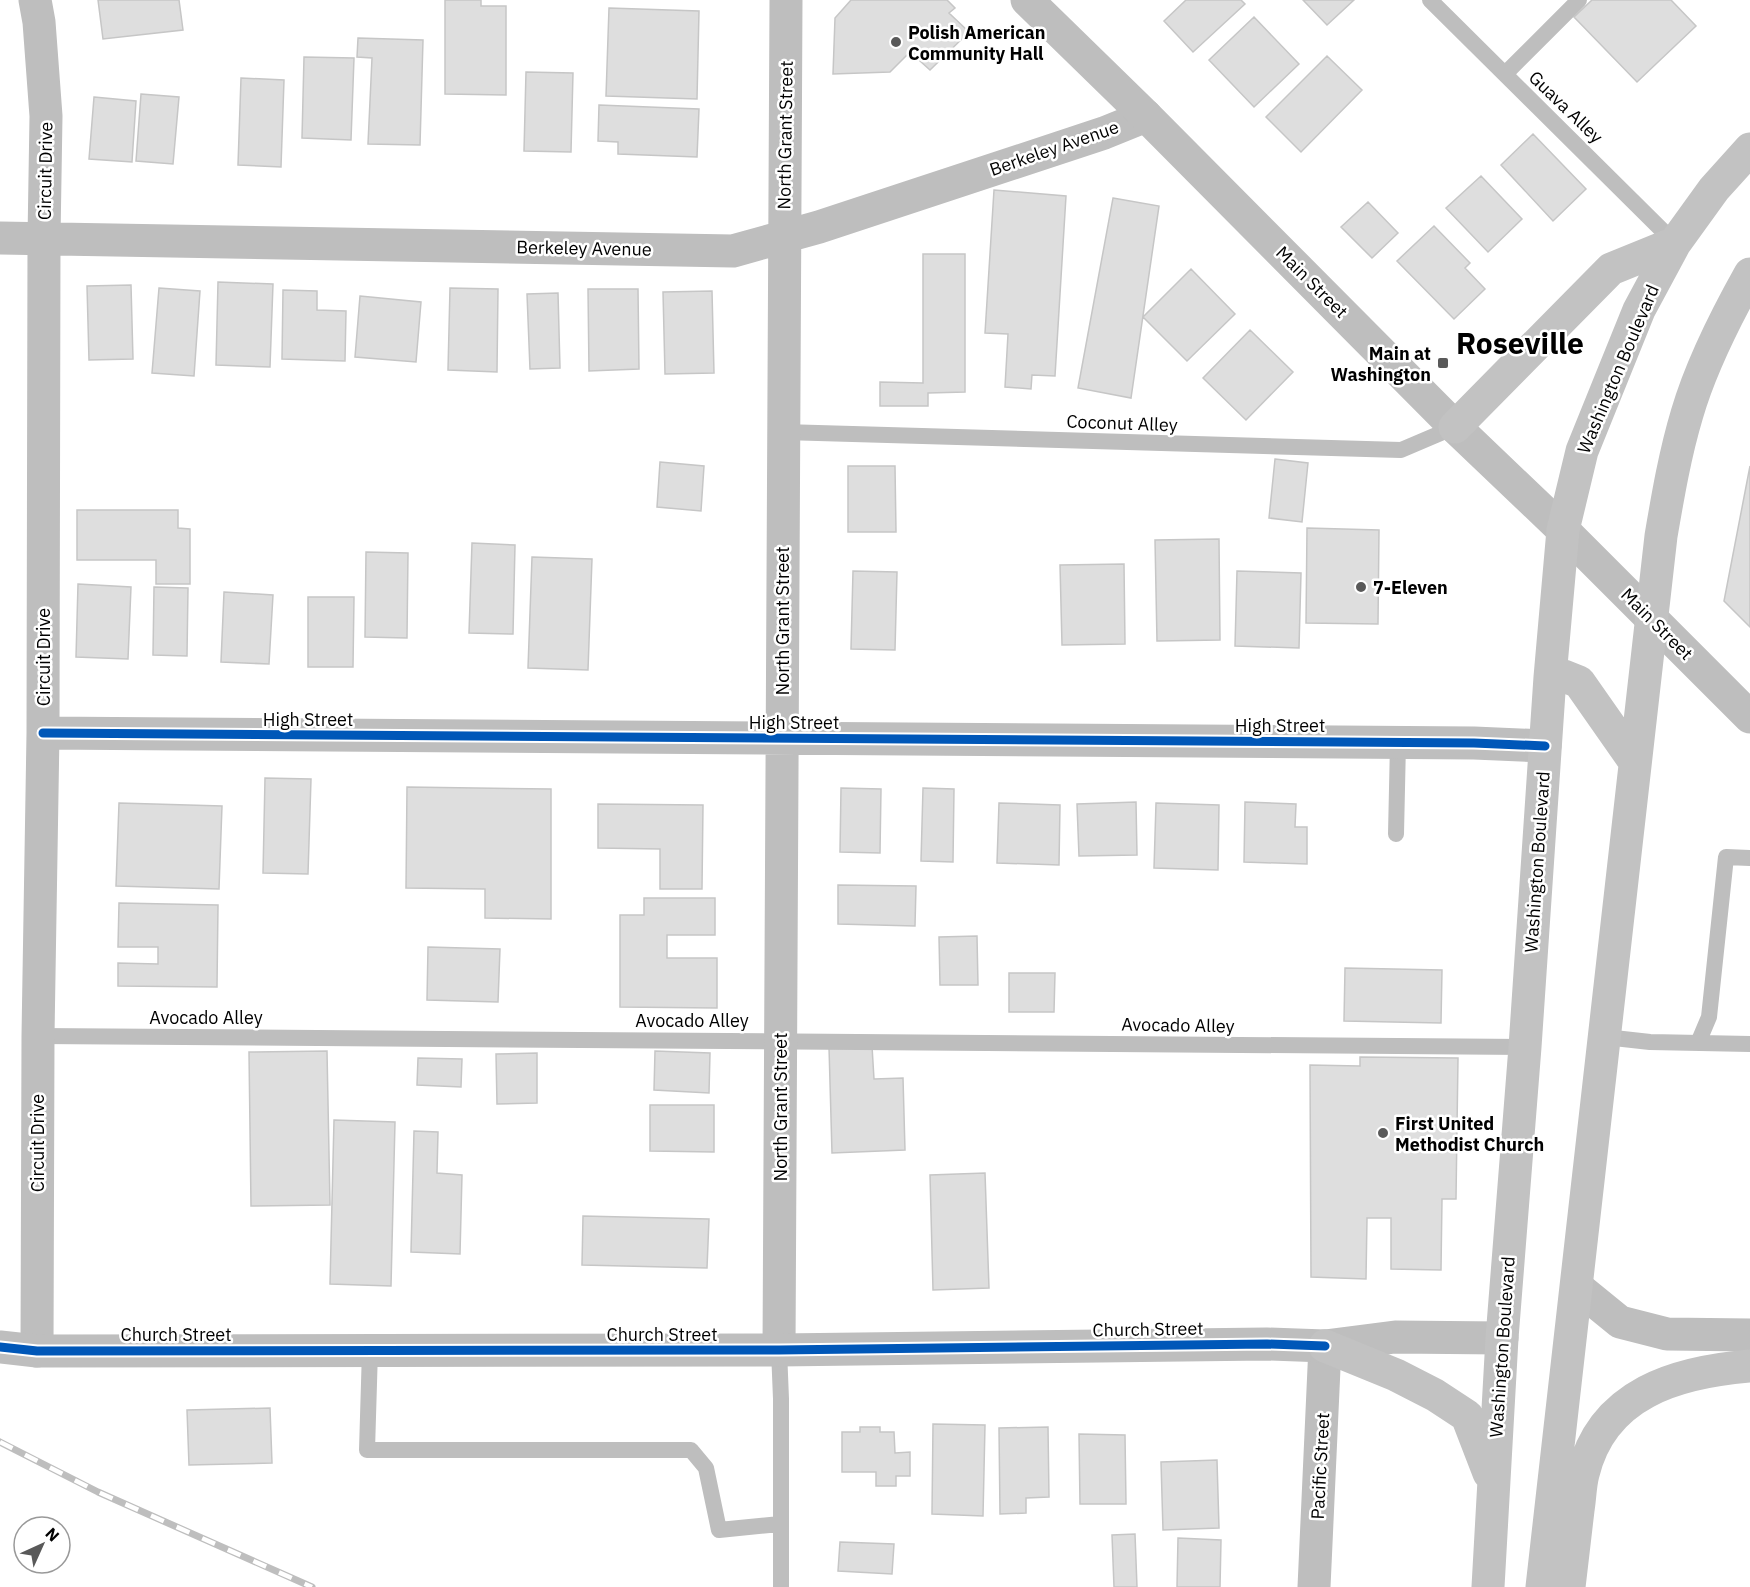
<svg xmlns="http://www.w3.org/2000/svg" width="1750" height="1587" font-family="'IBM Plex Sans',sans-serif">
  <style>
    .building { fill: #dedede; stroke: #c6c6c6; stroke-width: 1.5 }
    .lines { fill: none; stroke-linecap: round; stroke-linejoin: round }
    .service { stroke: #bebebe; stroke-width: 16 }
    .minor { stroke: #bebebe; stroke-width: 33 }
    .tertiary { stroke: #bebebe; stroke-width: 33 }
    .secondary { stroke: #c2c2c2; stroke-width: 33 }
    .rail-casing { stroke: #bebebe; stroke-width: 7 }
    .rail { stroke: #fff; stroke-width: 4.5; stroke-dasharray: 14; stroke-linecap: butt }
    .cycleway-casing { stroke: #fff; stroke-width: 13 }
    .cycleway { stroke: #0057b8; stroke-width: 9 }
    .poi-dot { fill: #595959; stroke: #fff; stroke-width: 2 }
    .labels { text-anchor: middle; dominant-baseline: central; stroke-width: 5; stroke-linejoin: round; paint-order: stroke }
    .poi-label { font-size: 18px; font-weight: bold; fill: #000; stroke: #fff; text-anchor: start }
    .street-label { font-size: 18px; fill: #000; stroke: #fff }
    .town-label { font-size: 30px; font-weight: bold; fill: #000; stroke: #fff }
  </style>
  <rect width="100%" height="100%" fill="#fff"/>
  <path class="building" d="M98,0H179L183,30L103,39Z
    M445,0H481V6H506V95L445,94Z
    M851,0H947L955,8L949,13L968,31V33L930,70L910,52L890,72L833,74L835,18Z
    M1186,0H1241L1245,4L1193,52L1164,21Z
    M1303,0H1354L1327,25Z
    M1592,0H1671L1696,26L1637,82L1574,17Z
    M609,8L699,11L697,99L606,96Z
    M1254,17L1299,64L1254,107L1209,60Z
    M358,38L423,40L420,145L368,144L372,58L357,57Z
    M1327,56L1362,90L1301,152L1266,117Z
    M304,57L354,58L351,140L302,138Z
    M526,72L573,73L571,152L524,151Z
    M241,78L284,80L281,167L238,165Z
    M141,94L179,97L173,164L136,161Z
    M94,97L136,101L132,162L89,159Z
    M599,105L699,109L697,157L618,154V142L598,141Z
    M1533,134L1586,189L1553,221L1501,165Z
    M1481,176L1522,219L1488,252L1446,208Z
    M994,190L1066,196L1055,376L1032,375L1031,389L1005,387L1008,334L985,333Z
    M1113,198L1159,206L1131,398L1078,388Z
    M1368,202L1398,233L1372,258L1341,227Z
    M1434,226L1470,263L1465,268L1485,289L1454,319L1397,261Z
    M923,254H965V392L928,393V406H880V382L923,383Z
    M1191,269L1235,314L1187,361L1143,317Z
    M218,282L273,284L270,367L216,365Z
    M131,285L133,359L89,360L87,286Z
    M159,288L200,291L194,376L152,373Z
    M450,288L498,289L497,372L448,370Z
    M588,289H638L639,369L589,371Z
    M283,290L317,291V310L346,311L345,361L282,359Z
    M712,291L714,373L665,374L663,292Z
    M558,293L560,368L530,369L527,294Z
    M360,296L421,302L416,362L355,357Z
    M1250,330L1293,372L1246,420L1203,378Z
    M1275,459L1308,463L1302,522L1269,518Z
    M660,462L704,466L701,511L657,507Z
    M848,466H895L896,532H848Z
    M1750,466V627L1724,601Z
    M77,510H178V528L190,529V584H156V560H77Z
    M1307,528L1379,530L1378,624L1306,623Z
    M1219,539L1220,640L1157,641L1155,540Z
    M472,543L515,545L513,634L469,633Z
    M366,552L408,553L407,638L365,637Z
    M532,557L592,559L588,670L528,668Z
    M1124,564L1125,644L1062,645L1060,565Z
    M853,571L897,572L895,650L851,649Z
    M1237,571L1301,573L1299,648L1235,646Z
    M78,584L131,587L128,659L76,657Z
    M154,587L188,588L187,656L153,655Z
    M224,592L273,595L269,664L221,662Z
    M308,597H354L353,667H308Z
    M265,778L311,779L308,874L263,873Z
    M407,787L551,789V919L485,918V889L406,888Z
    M841,788L881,789L880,853L840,852Z
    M923,788L954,789L953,862L921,861Z
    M1136,802L1137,855L1079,856L1077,804Z
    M1245,802L1296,804L1295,827H1307V864L1244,862Z
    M119,803L222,806L219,889L116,886Z
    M999,803L1060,805L1059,865L997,863Z
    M1156,803L1219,805L1218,870L1154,868Z
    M598,804L703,805L702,889H660V849L598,848Z
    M838,885L916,886L915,926L838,924Z
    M644,898H715V935H667V958H717V1008L620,1007V915H644Z
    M119,903L218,905L217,987L118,986V963L158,964V947H118Z
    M977,936L978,985H940L939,937Z
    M428,947L500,949L498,1002L427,1000Z
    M1345,968L1442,970L1441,1023L1344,1021Z
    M1009,973H1055L1054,1012H1009Z
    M872,1046L874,1079L903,1078L905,1150L832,1153L829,1047Z
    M327,1051L330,1205L251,1206L249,1052Z
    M655,1051L710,1053L709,1093L654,1090Z
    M537,1053V1103L497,1104L496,1054Z
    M1360,1057L1458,1058L1456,1199H1442L1441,1270L1391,1269V1218H1367L1366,1279L1311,1277L1310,1065L1360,1066Z
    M418,1058L462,1059L461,1087L417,1085Z
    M650,1105H714V1152L650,1151Z
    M334,1120L395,1122L391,1286L330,1284Z
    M414,1131L438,1132L437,1173L462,1175L460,1254L411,1252Z
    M985,1173L989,1288L933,1290L930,1175Z
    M583,1216L709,1219L707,1268L582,1265Z
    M270,1408L272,1463L189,1465L187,1410Z
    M933,1424L985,1425L983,1516L932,1514Z
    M860,1427H880V1432H894L895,1453L910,1452V1476H896V1486H876V1472H842V1432H860Z
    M1048,1427L1049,1497L1026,1498V1513L1000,1514L999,1428Z
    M1079,1434L1125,1435L1126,1504H1080Z
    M1217,1460L1219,1528L1163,1530L1161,1462Z
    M1135,1534L1137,1587H1114L1112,1535Z
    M1178,1538L1221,1540L1220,1587H1177Z
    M840,1542L894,1544L892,1574L838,1571Z"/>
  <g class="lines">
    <path class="service" d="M1430,0L1675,243
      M1505,74L1579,0
      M783,432L1401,450L1455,427
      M1396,834L1398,743
      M38,1036L1525,1047
      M1605,1037L1650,1042L1750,1044
      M1698,1043L1709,1017L1726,857L1750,858
      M370,1350L367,1450H691L706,1468L719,1530L780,1524
      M779,1350L781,1399V1587"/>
    <path class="minor" d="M35,0L39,22L46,116L44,238L43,733L38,1036L37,1351
      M0,238L733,251L819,227L1104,133L1146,116
      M43,733L1474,743L1545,746
      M779,1350L786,0
      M1314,1587L1325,1346"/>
    <path class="tertiary" d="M1027,0L1146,116L1455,427L1563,530L1750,717
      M1577,1287L1620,1322L1667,1334L1750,1335
      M0,1347L37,1351L779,1350L1267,1344L1325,1346L1395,1337L1502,1338"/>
    <path class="secondary" d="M1455,427L1611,269L1675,243
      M1550,677L1564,676L1579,682L1635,762
      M1325,1346L1396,1375L1435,1395L1467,1416L1489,1473
      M1488,1587L1502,1338L1525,1047L1550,677L1563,530L1582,451L1639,310L1675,243L1714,189L1750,149
      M1542,1587L1661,536C1668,495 1675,454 1687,414C1700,369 1727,315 1750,274
      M1569,1587C1572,1561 1575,1536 1578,1510C1580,1498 1580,1485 1583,1474C1602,1393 1677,1372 1750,1366"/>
    <g class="rail-casing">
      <path id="rail" d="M0,1442L98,1492L312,1587"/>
    </g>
    <use href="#rail" class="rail"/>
    <g class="cycleway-casing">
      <path id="cycleway" d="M43,733L1474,743L1545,746
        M0,1347L37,1351L779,1350L1267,1344L1325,1346"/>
    </g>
    <use href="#cycleway" class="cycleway"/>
  </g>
  <g class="poi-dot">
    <circle cx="896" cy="42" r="6"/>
    <rect x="1437" y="357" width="12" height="12" rx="3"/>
    <circle cx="1361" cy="587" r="6"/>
    <circle cx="1383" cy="1133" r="6"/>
  </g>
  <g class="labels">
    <g class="poi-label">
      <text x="908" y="32">Polish American<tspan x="908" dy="21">Community Hall</tspan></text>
      <text x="1431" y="353" text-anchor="end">Main at<tspan x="1431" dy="21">Washington</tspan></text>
      <text x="1373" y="587">7-Eleven</text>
      <text x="1395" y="1123">First United<tspan x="1395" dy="21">Methodist Church</tspan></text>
    </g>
    <g class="street-label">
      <text transform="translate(1566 107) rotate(44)">Guava Alley</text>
      <text transform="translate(785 135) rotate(-89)">North Grant Street</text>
      <text transform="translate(1054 148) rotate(-19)">Berkeley Avenue</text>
      <text transform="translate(45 171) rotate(-89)">Circuit Drive</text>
      <text transform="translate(584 248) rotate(1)">Berkeley Avenue</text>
      <text transform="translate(1312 282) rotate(45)">Main Street</text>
      <text transform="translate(1618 369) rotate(-67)">Washington Boulevard</text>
      <text transform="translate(1122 423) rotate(2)">Coconut Alley</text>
      <text transform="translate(782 621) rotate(-90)">North Grant Street</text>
      <text transform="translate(1657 624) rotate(45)">Main Street</text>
      <text transform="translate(43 657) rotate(-90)">Circuit Drive</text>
      <text x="308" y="719">High Street</text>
      <text x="794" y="722">High Street</text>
      <text x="1280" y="725">High Street</text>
      <text transform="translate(1537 862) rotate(-86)">Washington Boulevard</text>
      <text x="206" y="1017">Avocado Alley</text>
      <text x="692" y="1020">Avocado Alley</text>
      <text transform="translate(1178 1025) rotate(1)">Avocado Alley</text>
      <text transform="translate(780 1107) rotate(-90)">North Grant Street</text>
      <text transform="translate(37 1143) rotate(-90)">Circuit Drive</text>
      <text transform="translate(1148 1329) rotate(-1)">Church Street</text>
      <text x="176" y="1334">Church Street</text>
      <text x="662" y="1334">Church Street</text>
      <text transform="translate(1502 1347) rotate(-86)">Washington Boulevard</text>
      <text transform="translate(1320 1466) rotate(-87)">Pacific Street</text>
    </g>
    <g class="town-label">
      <text x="1520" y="342">Roseville</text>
    </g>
  </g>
  <g transform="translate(42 1545) rotate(45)"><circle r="28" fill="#ffffff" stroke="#999999" stroke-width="1.5"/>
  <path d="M0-4.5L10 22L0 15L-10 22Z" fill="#595959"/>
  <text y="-9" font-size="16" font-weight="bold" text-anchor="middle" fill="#000000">N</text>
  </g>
</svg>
